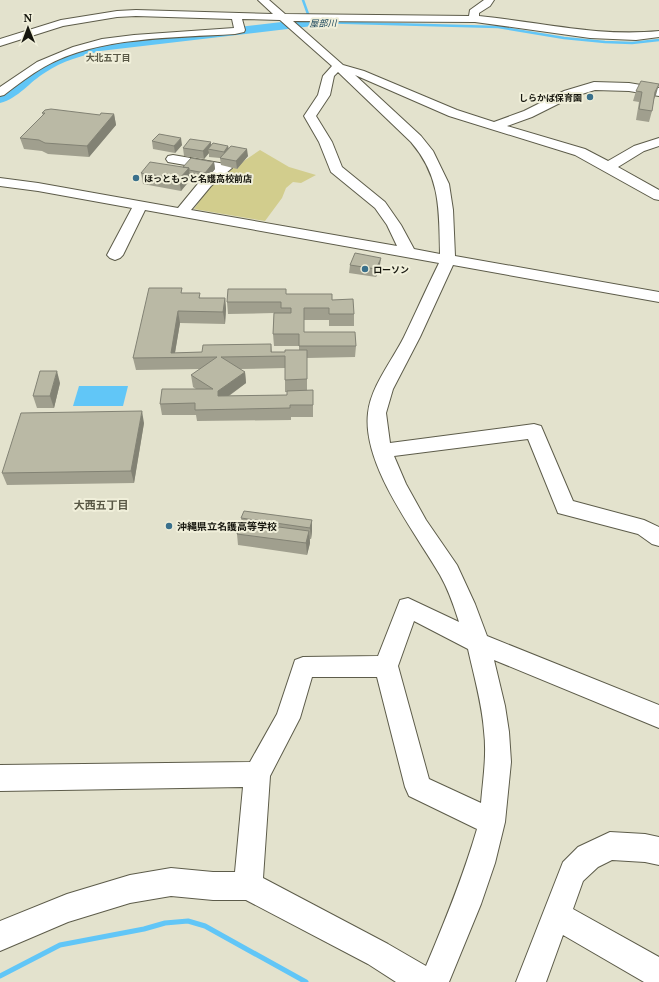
<svg xmlns="http://www.w3.org/2000/svg" width="659" height="982" font-family="'Noto Serif','Noto Sans JP',serif">
  <style>
    .green { fill: #d2cd8d }
    .water { fill: #61c6f7 }
    .lines { fill: none; stroke-linecap: round; stroke-linejoin: round }
    .stream-far1 { stroke: #61c6f7; stroke-width: 2.5 }
    .stream { stroke: #61c6f7; stroke-width: 5 }
    .river { fill: #61c6f7; fill-rule: evenodd }
    .minor-casing { stroke: #5d5c4a; stroke-width: 2 }
    .minor { fill: #fff; fill-rule: evenodd }
    .wall { fill: #a09f8e; fill-rule: evenodd }
    .shaded-wall { fill: #828274 }
    .building { fill: #bab9a5; stroke: #828274 }
    .poi-dot { fill: #3a708b; stroke: #f0efda; stroke-width: 1.5 }
    .labels { text-anchor: middle; dominant-baseline: central; stroke-width: 4; stroke-linejoin: round; paint-order: stroke }
    .far-water-label { font-size: 9px; font-style: italic; fill: #1a455a; stroke: #f0efda }
    .far-neighbourhood-label { font-size: 9px; font-weight: bold; fill: #595846; stroke: #f0efda }
    .far-poi-label { font-size: 9px; font-weight: bold; fill: #16160e; stroke: #f0efda; text-anchor: start }
    .poi-label { font-size: 10px; font-weight: bold; fill: #16160e; stroke: #f0efda; text-anchor: start }
    .neighbourhood-label { font-size: 11px; font-weight: bold; fill: #595846; stroke: #f0efda }
  </style>
  <rect width="100%" height="100%" fill="#e3e2cd"/>
  <path class="green" d="M260,150L289,167L316,175L301,183L293,182L286,188L282,198L265,221L194,209L213,182Z"/>
  <path class="water" d="M79,386H128L123,406H73Z"/>
  <g class="lines">
    <path class="stream-far1" d="M303,0L308,14
      M316,22L498,27L564,38L605,42L632,43L659,40"/>
    <path class="stream" d="M0,976L60,945L144,929L165,923L188,921L205,926L306,982"/>
    <path class="river" d="M316,18L321,19L323,22L321,25L100,51C82,56 62,61 46,72C29,82 19,98 0,103V93L42,62L64,53L99,43Z"/>
    <g class="minor-casing">
      <path id="minor" d="M258,0H269L285,14L469,16L470,10L484,0H494L490,6L479,13V16C541,22 596,37 659,31V37L636,40L590,38L475,22L293,21L343,65L364,71L457,110L494,122L524,111L564,91L594,82L629,83L659,88V96L629,91L595,90L572,97L532,117L507,126L585,149L608,161L634,146L659,138V146L644,151L618,167L659,190V200L654,199L575,155L449,116L355,75L421,136L433,151L449,184L453,210L455,256L659,292V302L453,265L420,337L393,389L386,413L390,443L534,424L541,426L573,501L644,520L659,527V546L652,544L638,534L558,513L528,439L394,456L406,484L426,520L457,565L475,604L487,636L659,705V728L494,660L505,706L509,732L511,762L505,822L495,863L481,904L449,982H396L368,964L246,900H213L171,896L130,903L68,922L0,951V921L67,894L130,875L171,868L213,872H235L243,787L0,791V765L250,762L277,714L295,660L303,657L378,656L400,600L408,598L459,622C454,606 448,589 440,575C415,532 362,465 368,413C371,386 392,361 404,337C416,312 427,287 439,263L145,210L123,255L120,258L115,260L110,258L107,255L132,208L38,191L0,186V178L38,183L178,208L201,180L214,170L168,162L166,159L168,156L173,155L225,164L230,165L232,168L211,186L191,210L397,246L387,225L375,208L331,172L319,142L304,116L318,95L323,76L332,66L280,20L242,19L245,30L244,32L235,34C174,38 98,36 44,67C30,75 17,85 4,95L0,96V87L37,62L73,47L102,39L134,35L234,28L232,19L136,16L117,17L63,26L0,46V39L61,20L117,11L136,10L273,14ZM338,72L411,142C441,177 439,210 440,254L414,249L401,225L385,202L342,167L332,142L316,116L330,95L334,76ZM414,621L468,649C474,676 482,704 484,731C487,755 483,779 481,803L429,779L398,666ZM312,677H377L405,787L409,796L477,829C463,877 445,921 426,966L388,944L263,878L270,776L300,718Z
        M610,832L645,834L659,837V865L645,862L612,860L598,867L583,881L573,909L659,957V982H644L563,935L546,982H516L563,862L578,847Z"/>
    </g>
    <use href="#minor" class="minor"/>
  </g>
  <path class="wall" d="M659,84L654,98L652,111L649,122L636,120L639,102L633,101L636,91Z
    M42,113L100,115L114,114L116,125L89,157L48,154L42,151L24,149L20,138L43,115Z
    M152,141L182,145L175,153L153,149Z
    M211,146H228L229,149L248,156L237,169L221,165L220,158L209,157V153L204,159L184,156L183,148Z
    M214,162L215,169L206,180L190,178V180L181,191L143,184L141,173L183,167Z
    M350,265H380L376,277L349,273Z
    M286,289V294L332,300L354,314V326H329V320H304V332L356,346L355,357L307,358V391L313,390V417H291V420L197,421L196,415H162L160,404L196,389L193,387L191,375L200,369L136,370L133,358L183,293L201,298H225L226,309L225,324L180,323L175,353L202,352L271,344L272,352H285L299,350V346H274L273,334L274,313L228,314L227,302ZM285,368V392H287V395L229,396L246,383L245,372L240,369Z
    M60,383L54,408H37L33,396Z
    M144,423L134,483L7,485L2,473Z
    M241,518L312,520V531L311,539H310V543L307,555L238,545L237,534L242,522Z"/>
  <path class="shaded-wall" d="M659,84L656,95L652,103L655,92Z
    M114,114L116,125L89,157L87,146Z
    M181,138L182,145L175,153L174,146Z
    M211,142V150L208,149L209,153L204,159L203,151Z
    M228,146L229,153L225,159L224,152Z
    M247,149L248,156L237,169L236,161Z
    M214,162L215,169L206,180L205,173Z
    M189,168L190,180L181,191L179,179Z
    M381,258L380,265L376,277V269Z
    M225,298L226,309L225,324L223,312Z
    M178,311L180,323L174,358L171,353Z
    M57,371L60,383L54,408L50,396Z
    M245,372L246,383L220,402L218,396V391Z
    M142,411L144,423L134,483L131,471Z
    M312,520V531L311,539L310,528Z
    M309,531L310,543L307,555L306,543Z"/>
  <path class="building" d="M641,81L659,84L655,92L652,111L639,109L642,92L636,91Z
    M51,109L100,115L101,113L114,114L87,146L45,143L39,140L20,138L45,113H42L45,110Z
    M159,134L181,138L174,146L152,141Z
    M190,139L211,142L203,151L183,148Z
    M213,143L228,146L224,152L208,149Z
    M231,146L247,149L236,161L220,158Z
    M191,158L214,162L205,173L189,170V168L183,167Z
    M150,162L189,168L179,179L141,173Z
    M355,253L381,258L376,269L350,265Z
    M149,288H182L181,293H200L199,298H225L223,312L178,311L171,353L202,352L203,345L271,344V352H285V350H307V379L285,380V356L221,357L245,372L218,391V396L287,395V391L313,390V405H290V408L195,410V403L160,404L162,389H213L191,375L217,357L133,358Z
    M228,289H286V294H332V300L353,299L354,314H329V308H304V332H355L356,346H299V334H273L274,313H291V308H281V302H227Z
    M40,371H57L50,396H33Z
    M142,411L131,471L2,473L21,413Z
    M244,511L312,520L310,528L241,518Z
    M241,522L309,531L306,543L237,534Z"/>
  <g class="poi-dot">
    <circle cx="590" cy="97" r="4"/>
    <circle cx="136" cy="178" r="4"/>
    <circle cx="365" cy="269" r="4"/>
    <circle cx="169" cy="526" r="4"/>
  </g>
  <g class="labels">
    <g class="far-water-label">
      <text transform="translate(323 23) rotate(-1)">屋部川</text>
    </g>
    <g class="far-neighbourhood-label">
      <text x="108" y="57">大北五丁目</text>
    </g>
    <g class="far-poi-label">
      <text x="582" y="97" text-anchor="end">しらかば保育園</text>
      <text x="144" y="178">ほっともっと名護高校前店</text>
      <text x="373" y="269">ローソン</text>
    </g>
    <g class="poi-label">
      <text x="177" y="526">沖縄県立名護高等学校</text>
    </g>
    <g class="neighbourhood-label">
      <text x="101" y="504">大西五丁目</text>
    </g>
  </g>
  <g transform="translate(28 28) rotate(359)" stroke="#f0efda" stroke-width="3" paint-order="stroke">
  <path d="M0-3L7 15L0 10L-7 15Z" fill="#16160e"/>
  <text y="-6" font-size="11" font-weight="bold" text-anchor="middle" fill="#16160e">N</text>
  </g>
</svg>
